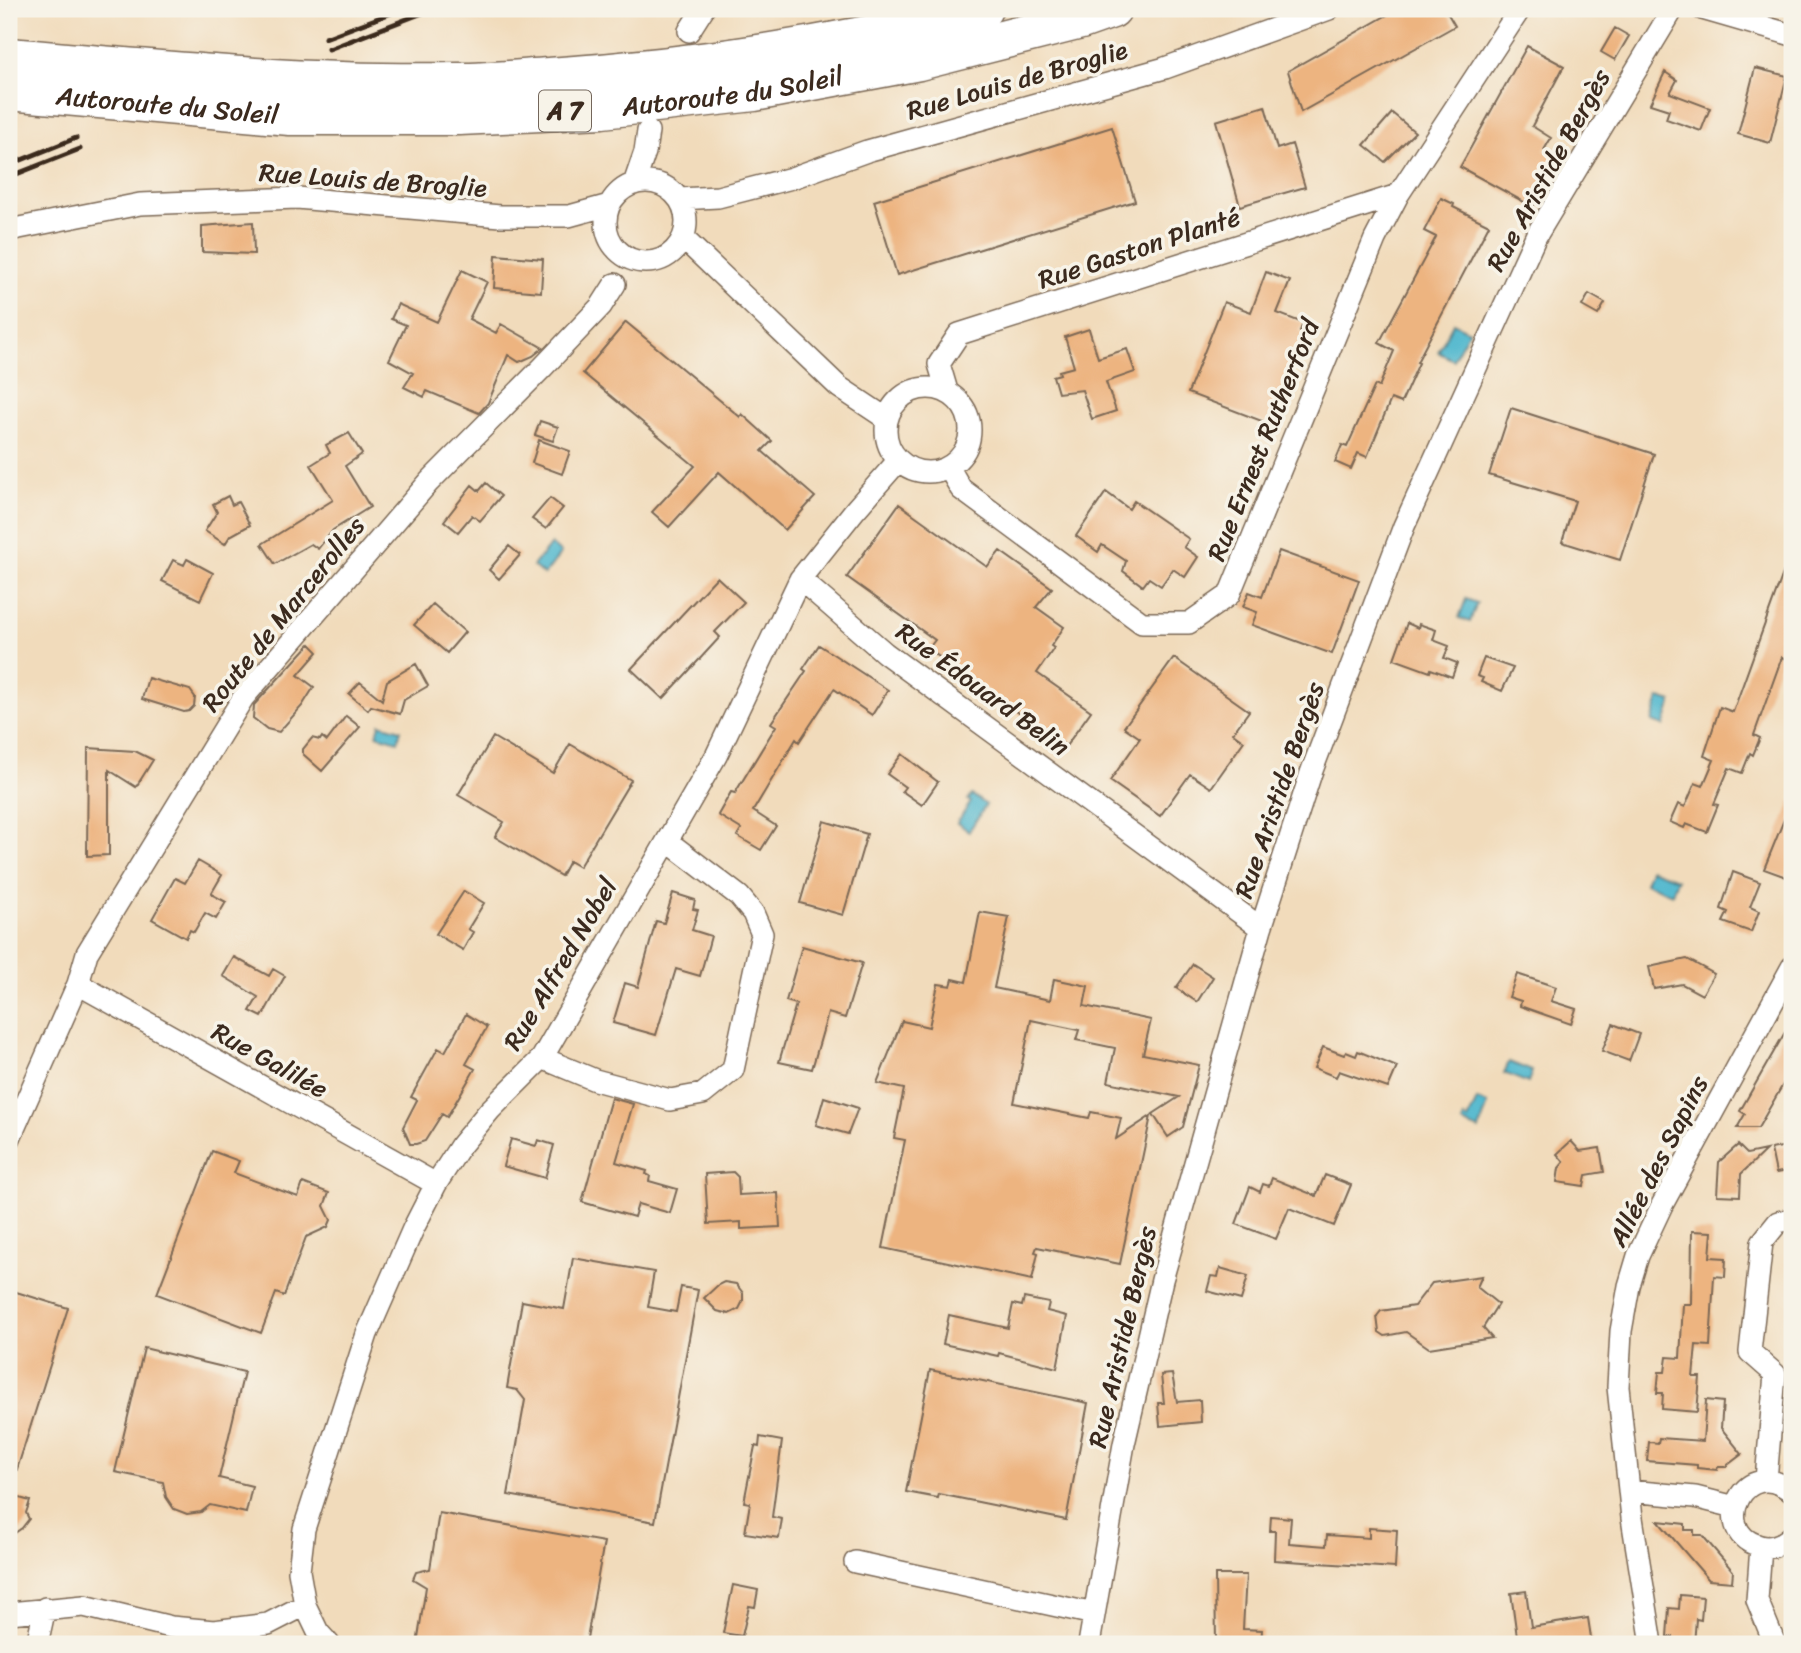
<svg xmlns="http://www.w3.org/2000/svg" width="1801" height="1653" font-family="Sriracha,sans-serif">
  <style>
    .water { fill: #50b7ce; stroke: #467076; stroke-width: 2 }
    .building { fill: #edb480 }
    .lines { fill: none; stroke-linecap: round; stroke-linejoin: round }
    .street-casing { stroke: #7b6855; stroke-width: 24 }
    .highway-casing { stroke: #7b6855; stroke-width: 41 }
    .street { stroke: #fff; stroke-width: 21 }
    .highway { stroke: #fff; stroke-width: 38 }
    .rail { stroke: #3b2a1e; stroke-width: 5 }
    .labels { text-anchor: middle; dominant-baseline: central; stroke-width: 7; stroke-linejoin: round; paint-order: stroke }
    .shield { fill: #f7f3e8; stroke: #73665b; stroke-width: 2 }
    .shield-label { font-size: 24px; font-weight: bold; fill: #3b2a1e }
    .street-label { font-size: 26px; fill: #3b2a1e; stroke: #f7f3e8 }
  </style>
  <rect width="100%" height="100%" fill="#f7f3e8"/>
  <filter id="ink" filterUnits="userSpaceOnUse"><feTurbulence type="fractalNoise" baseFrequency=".0143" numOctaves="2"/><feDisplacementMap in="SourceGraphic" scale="14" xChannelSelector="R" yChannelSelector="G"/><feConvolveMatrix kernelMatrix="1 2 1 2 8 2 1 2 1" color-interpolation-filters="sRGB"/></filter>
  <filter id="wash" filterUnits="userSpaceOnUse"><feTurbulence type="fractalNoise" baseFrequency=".00686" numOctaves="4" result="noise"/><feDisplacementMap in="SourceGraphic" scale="28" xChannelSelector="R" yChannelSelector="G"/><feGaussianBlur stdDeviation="1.57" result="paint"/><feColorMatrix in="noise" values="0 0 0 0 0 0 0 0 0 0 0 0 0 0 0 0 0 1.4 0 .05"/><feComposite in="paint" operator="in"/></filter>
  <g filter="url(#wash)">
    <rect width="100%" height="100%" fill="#f1dbbb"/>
    <path class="water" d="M1453,323L1469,331L1453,360L1438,352Z
      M551,544L561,553L544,575L533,566Z
      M1466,599L1477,603L1470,622L1459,618Z
      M1659,698L1672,702L1664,726L1652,722Z
      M380,724L401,730L398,741L377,735Z
      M972,795L986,805L969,831L957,823L971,802L968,800Z
      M1650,869L1677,879L1672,894L1645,883Z
      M1509,1062L1532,1071L1528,1083L1504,1073Z
      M1477,1100L1488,1104L1479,1130L1462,1123L1464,1118L1468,1120Z"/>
    <g id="blocks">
      <path class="building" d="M1398,9H1445L1455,26L1301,112L1288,71Z
        M1615,28L1629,36L1615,60L1601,52Z
        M1527,46L1564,66L1532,126L1551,138L1544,150L1560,159L1533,207L1460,167Z
        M1755,68L1787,76L1770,143L1738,134Z
        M1665,72L1677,80L1670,93L1710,108L1701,131L1666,119L1669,110L1650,104Z
        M1265,106L1277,149L1292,144L1305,187L1240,206L1216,121Z
        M1392,113L1415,132L1385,162L1364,145Z
        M1112,127L1135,201L897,275L874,201Z
        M1441,198L1454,204L1453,207L1489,225L1417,362L1419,363L1401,403L1391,399L1367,457L1358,453L1351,469L1335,462L1342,445L1347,447L1375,385L1379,387L1394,351L1379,343L1436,237L1424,231Z
        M253,222L254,254L202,252V226Z
        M496,255L543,259L541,292L494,288Z
        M462,270L487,282L469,319L496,333L501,324L543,348L533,356L519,362L508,355L488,403L479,413L427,391L424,397L404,387L413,373L389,360L406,325L391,319L398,304L437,322Z
        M1266,272L1290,281L1277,313L1303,323L1300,331L1307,334L1272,425L1188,393L1224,302L1251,312Z
        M1589,294L1605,303L1598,315L1582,306Z
        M626,322L740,417L742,414L772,441L762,451L815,497L785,530L719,472L669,527L652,512L695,466L583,373Z
        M1089,329L1098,358L1127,349L1135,372L1106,382L1116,411L1092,419L1082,390L1058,393L1053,376L1060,374L1059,371L1074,367L1065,337Z
        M1511,408L1654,454L1620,560L1562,542L1575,501L1489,475Z
        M540,421L558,427L553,441L535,435Z
        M349,433L362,454L345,466L370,507L333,530L318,549L311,544L275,564L262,544L333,500L311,465L330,453L326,445Z
        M539,440L570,451L562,474L532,463Z
        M486,483L501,496L480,521L472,515L458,532L444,521L472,485L479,491Z
        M1106,492L1129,509L1134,501L1189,539L1184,547L1198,557L1185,577L1173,569L1161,586L1149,578L1143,586L1123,571L1126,561L1102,545L1098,552L1076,536Z
        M228,496L232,505L238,502L250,525L230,536L225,544L205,531L217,512L213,504Z
        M550,498L563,508L546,529L532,519Z
        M899,504L987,567L1000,551L1052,588L1036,607L1064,627L1051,646L1054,648L1037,673L1091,711L1066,746L928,649L935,640L847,577Z
        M509,546L520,555L499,579L489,570Z
        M1279,551L1359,580L1332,654L1252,625L1257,612L1243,607L1249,592L1262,597Z
        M1790,554H1792V661L1782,657L1754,735L1760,738L1753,755L1750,753L1742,773L1729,768L1714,804L1718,805L1707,832L1686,824L1684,828L1670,822L1678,804L1685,807L1695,783L1703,786L1714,760L1704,756L1720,707L1733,712Z
        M187,559L213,573L200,600L162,581L173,560L184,565Z
        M717,577L744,602L715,632L720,637L663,699L631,669Z
        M433,604L465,632L447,653L414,625Z
        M1407,623L1418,628L1419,624L1436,630L1433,640L1449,646L1444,658L1457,663L1452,677L1431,669L1430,672L1394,659Z
        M310,644L318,652L298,675L314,687L302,706L279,732L267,729L253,718L254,705Z
        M819,645L888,690L872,715L834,689L799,742L796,739L753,811L776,826L761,850L737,836L741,829L718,815L731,792L735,793L776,726L771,723L806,671L803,669Z
        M1174,658L1249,711L1233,733L1244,741L1211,788L1190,774L1160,816L1110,781L1140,738L1124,727Z
        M1484,658L1513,668L1502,691L1481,682L1483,678L1477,676Z
        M416,664L428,686L404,700L400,714L371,706L368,710L349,694L360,682L382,700L387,681Z
        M148,678L190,690L195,697L194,706L189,711L184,712L142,699Z
        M346,716L360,727L322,771L303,754V749L312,738L320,740L322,737L327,741Z
        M493,737L553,773L570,744L631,780L579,867L569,861L561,876L495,837L504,822L458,795Z
        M88,748L135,751L153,760L136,787L109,770V855L87,856Z
        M902,754L938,782L922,805L902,791L905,787L887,774Z
        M1792,800V861L1786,877L1764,869Z
        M824,821L867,834L843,915L800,903Z
        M198,861L222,875L211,894L226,902L216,919L205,913L194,932L190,930L186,938L152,919L175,878L185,883Z
        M1733,872L1760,882L1750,907L1759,911L1751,932L1723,922L1728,912L1721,909Z
        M464,891L484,903L468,929L473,932L463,950L436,934Z
        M673,893L695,900L693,909L698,910L692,930L711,936L700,976L676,969L656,1035L613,1023L625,983L638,987L656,921L664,923Z
        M980,912L1009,917L994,988L1050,1000L1054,979L1088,986L1084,1006L1151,1020L1143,1054L1199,1065L1183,1127L1168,1137L1153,1114L1179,1097L1108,1082L1115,1048L1076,1040L1079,1030L1031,1020L1014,1103L1089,1118L1091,1112L1121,1118L1116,1139L1151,1116L1120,1264L1037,1247L1035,1252L1038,1253L1032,1280L883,1248L905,1140L894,1138L904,1089L877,1083L902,1021L929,1027L938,984L951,986L953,979L966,982Z
        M802,946L862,963L845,1018L828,1013L812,1069L779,1062L796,1004L786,1001Z
        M234,957L269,976L273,969L285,976L262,1017L250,1011L258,997L223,976Z
        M1687,959L1714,974L1702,995L1682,984L1654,989L1649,967Z
        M1193,964L1213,977L1197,1002L1176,988Z
        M1517,974L1556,987L1551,1001L1576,1009L1571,1024L1520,1006L1521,1001L1509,997Z
        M466,1014L487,1027L466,1064L475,1069L447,1117L442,1114L425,1141L416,1144H410L403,1127L417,1100L411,1097L438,1048L445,1052Z
        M1792,1020V1085L1785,1081L1758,1128H1737L1745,1114L1740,1111Z
        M1613,1024L1639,1034L1629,1061L1602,1051Z
        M1323,1047L1344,1055L1346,1052L1356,1056L1358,1051L1397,1067L1388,1088L1339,1071L1336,1077L1314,1068Z
        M824,1097L858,1108L848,1134L816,1125Z
        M611,1098L633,1104L616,1162L647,1171L646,1174L650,1176L649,1181L677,1189L670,1213L638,1204L634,1217L582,1202Z
        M511,1139L536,1146L538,1140L554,1145L545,1178L503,1166Z
        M1571,1141L1580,1151L1600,1148L1604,1172L1586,1175L1584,1186L1557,1182L1559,1168L1564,1162L1557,1154Z
        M1738,1145L1747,1154L1766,1150L1741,1174L1740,1196L1717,1195L1719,1162Z
        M1792,1145V1170L1776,1173L1771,1149Z
        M212,1151L239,1161L234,1173L298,1197L303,1183L329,1193L324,1206L331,1220L328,1227L306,1237L284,1296L276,1293L261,1333L157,1294Z
        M733,1172L738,1177L739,1195L778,1193L780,1227L741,1229V1222L708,1224L705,1174Z
        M1325,1175L1351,1185L1334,1226L1289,1208L1276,1239L1236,1224L1250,1187L1260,1192L1263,1184L1269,1186L1272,1178L1316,1196Z
        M1692,1231L1712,1232L1710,1257L1726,1258L1725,1277L1714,1276L1710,1346L1696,1345L1693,1377H1700L1697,1412L1662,1409L1663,1393H1657L1659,1372H1665L1667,1357L1680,1358L1683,1304H1691Z
        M573,1258L654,1272L648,1307L676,1312L681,1287L698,1290L655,1522L508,1495L525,1400L517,1390L507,1388L522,1301L564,1309Z
        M1220,1268L1248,1276L1241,1300L1207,1291L1211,1276L1218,1277Z
        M1482,1276L1477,1287L1498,1304L1483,1328L1492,1338L1429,1348L1406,1332L1385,1336L1379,1332L1377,1316L1381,1311L1414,1306L1432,1283Z
        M724,1282L736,1284L743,1293V1301L739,1309L729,1314L717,1311L704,1298L718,1285Z
        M13,1291L68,1308L12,1485L9,1484V1305Z
        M1024,1298L1049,1303L1047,1311L1067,1316L1057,1368L999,1353L998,1356L943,1344L949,1315L1008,1328L1013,1304L1022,1306Z
        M144,1348L244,1372L219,1478L252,1486L246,1513L210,1505L201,1512L187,1514L174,1509L166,1497L163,1482L115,1472Z
        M930,1370L1088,1403L1066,1520L939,1494L938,1498L906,1492Z
        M1172,1374L1177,1402L1200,1400L1201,1422L1160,1426L1158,1403H1164L1161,1375Z
        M1706,1400L1723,1402L1721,1428L1742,1454L1725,1467H1718L1717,1470L1697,1468V1465L1647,1461L1649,1442L1658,1443L1659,1438L1703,1441Z
        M760,1437L782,1441L772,1517L782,1519L779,1538L745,1533L750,1503L744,1502L755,1446L759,1447Z
        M9,1495L30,1501L26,1513L29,1519L22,1528L9,1537Z
        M439,1513L604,1542L586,1644H417L426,1587L413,1579L416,1572L430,1569Z
        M1271,1516L1291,1518L1289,1543L1326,1546L1327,1535L1369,1538V1528L1397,1530L1395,1568L1274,1560L1275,1531H1270Z
        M1658,1521L1685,1524V1530H1694V1535H1702L1733,1571L1732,1582L1709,1580Z
        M1215,1575H1246L1243,1629L1262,1630L1261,1644L1216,1642Z
        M733,1585L758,1590L755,1607L749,1606L742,1636L723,1633Z
        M1526,1591L1531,1627L1588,1618L1592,1644H1518L1511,1593Z
        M1680,1595L1703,1597L1701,1620L1696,1619L1694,1644H1672L1673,1637H1667L1669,1608L1679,1609Z"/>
    </g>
  </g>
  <g filter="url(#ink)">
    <use href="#blocks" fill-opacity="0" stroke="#7b6855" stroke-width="2"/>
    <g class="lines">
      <g class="street-casing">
        <path id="street" d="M1702,9L1792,35
          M689,31L703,9
          M606 222a40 40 0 1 1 80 0a40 40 0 1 1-80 0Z
          M634,184L645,152L648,131
          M679,199L718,197L792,178L867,151L1165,68L1329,9
          M9,230L140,204L297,198L500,216H569L609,205
          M684,239L839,387L887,419
          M886 430a42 42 0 1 1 84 0a42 42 0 1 1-84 0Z
          M947,391L939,364L959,334L1398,195
          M949,468L961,489L1142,623H1189L1229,595L1375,239L1398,195L1520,9
          M800,579L885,653L1261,928
          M78,984L436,1184
          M542,1058L595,1080L670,1100L703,1094L733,1070L762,934L753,913L739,896L667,841
          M9,1140L78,984L87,953L243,698L429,482L543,367L601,306L615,284
          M1766,1480L1775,1374L1750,1352L1762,1242L1778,1222L1792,1219
          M1629,1491L1695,1497L1735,1507
          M1792,1492C1746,1453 1709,1529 1757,1545C1770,1550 1782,1545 1792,1536
          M1761,1547L1757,1600L1775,1644
          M855,1562L1094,1614
          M9,1613L84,1606L171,1627L214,1631L268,1624L305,1605
          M37,1644L45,1608
          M329,1644L318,1632L305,1605L299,1571L304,1529L367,1334L413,1229L436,1184L461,1145L490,1110L542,1058L716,756L800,579L855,510L898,461
          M1089,1644L1124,1444L1162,1280L1261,928L1311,773L1404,526L1536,236L1673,9
          M1652,1644L1632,1518L1618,1387L1621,1331L1629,1286L1638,1256L1662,1205L1792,967"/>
      </g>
      <g class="highway-casing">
        <g id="highway">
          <path d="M9,57C158,70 308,85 459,82C489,82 519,79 549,77C695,67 840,45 983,9"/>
          <path id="s1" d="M9,91L290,116H459L602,109L754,92L919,61L1081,20L1112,9"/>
        </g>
      </g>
      <use href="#street" class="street"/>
      <use href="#highway" class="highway"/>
      <path class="rail" d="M325,38L402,9
        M329,49L433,9
        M9,165L76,138
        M9,177L80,149"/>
    </g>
  </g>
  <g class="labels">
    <rect class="shield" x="539" y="90.5" width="52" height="41" rx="5"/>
    <g class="shield-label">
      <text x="565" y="111">A 7</text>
    </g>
    <g class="street-label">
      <text transform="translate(1017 80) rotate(-16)">Rue Louis de Broglie</text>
      <text stroke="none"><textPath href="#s1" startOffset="726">Autoroute du Soleil</textPath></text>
      <text stroke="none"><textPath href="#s1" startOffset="159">Autoroute du Soleil</textPath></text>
      <text transform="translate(1548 170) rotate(-61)">Rue Aristide Bergès</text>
      <text transform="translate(373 180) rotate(4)">Rue Louis de Broglie</text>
      <text transform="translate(1139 248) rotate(-18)">Rue Gaston Planté</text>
      <text transform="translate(1263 440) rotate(-68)">Rue Ernest Rutherford</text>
      <text transform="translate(283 614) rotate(-51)">Route de Marcerolles</text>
      <text transform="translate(983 689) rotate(36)">Rue Édouard Belin</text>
      <text transform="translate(1279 790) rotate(-71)">Rue Aristide Bergès</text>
      <text transform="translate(560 964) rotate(-59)">Rue Alfred Nobel</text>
      <text transform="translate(270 1060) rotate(29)">Rue Galilée</text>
      <text transform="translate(1658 1161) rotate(-63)">Allée des Sapins</text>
      <text transform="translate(1122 1337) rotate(-77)">Rue Aristide Bergès</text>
    </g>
  </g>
  <rect width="1801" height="1653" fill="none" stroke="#f7f3e8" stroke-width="35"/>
</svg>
